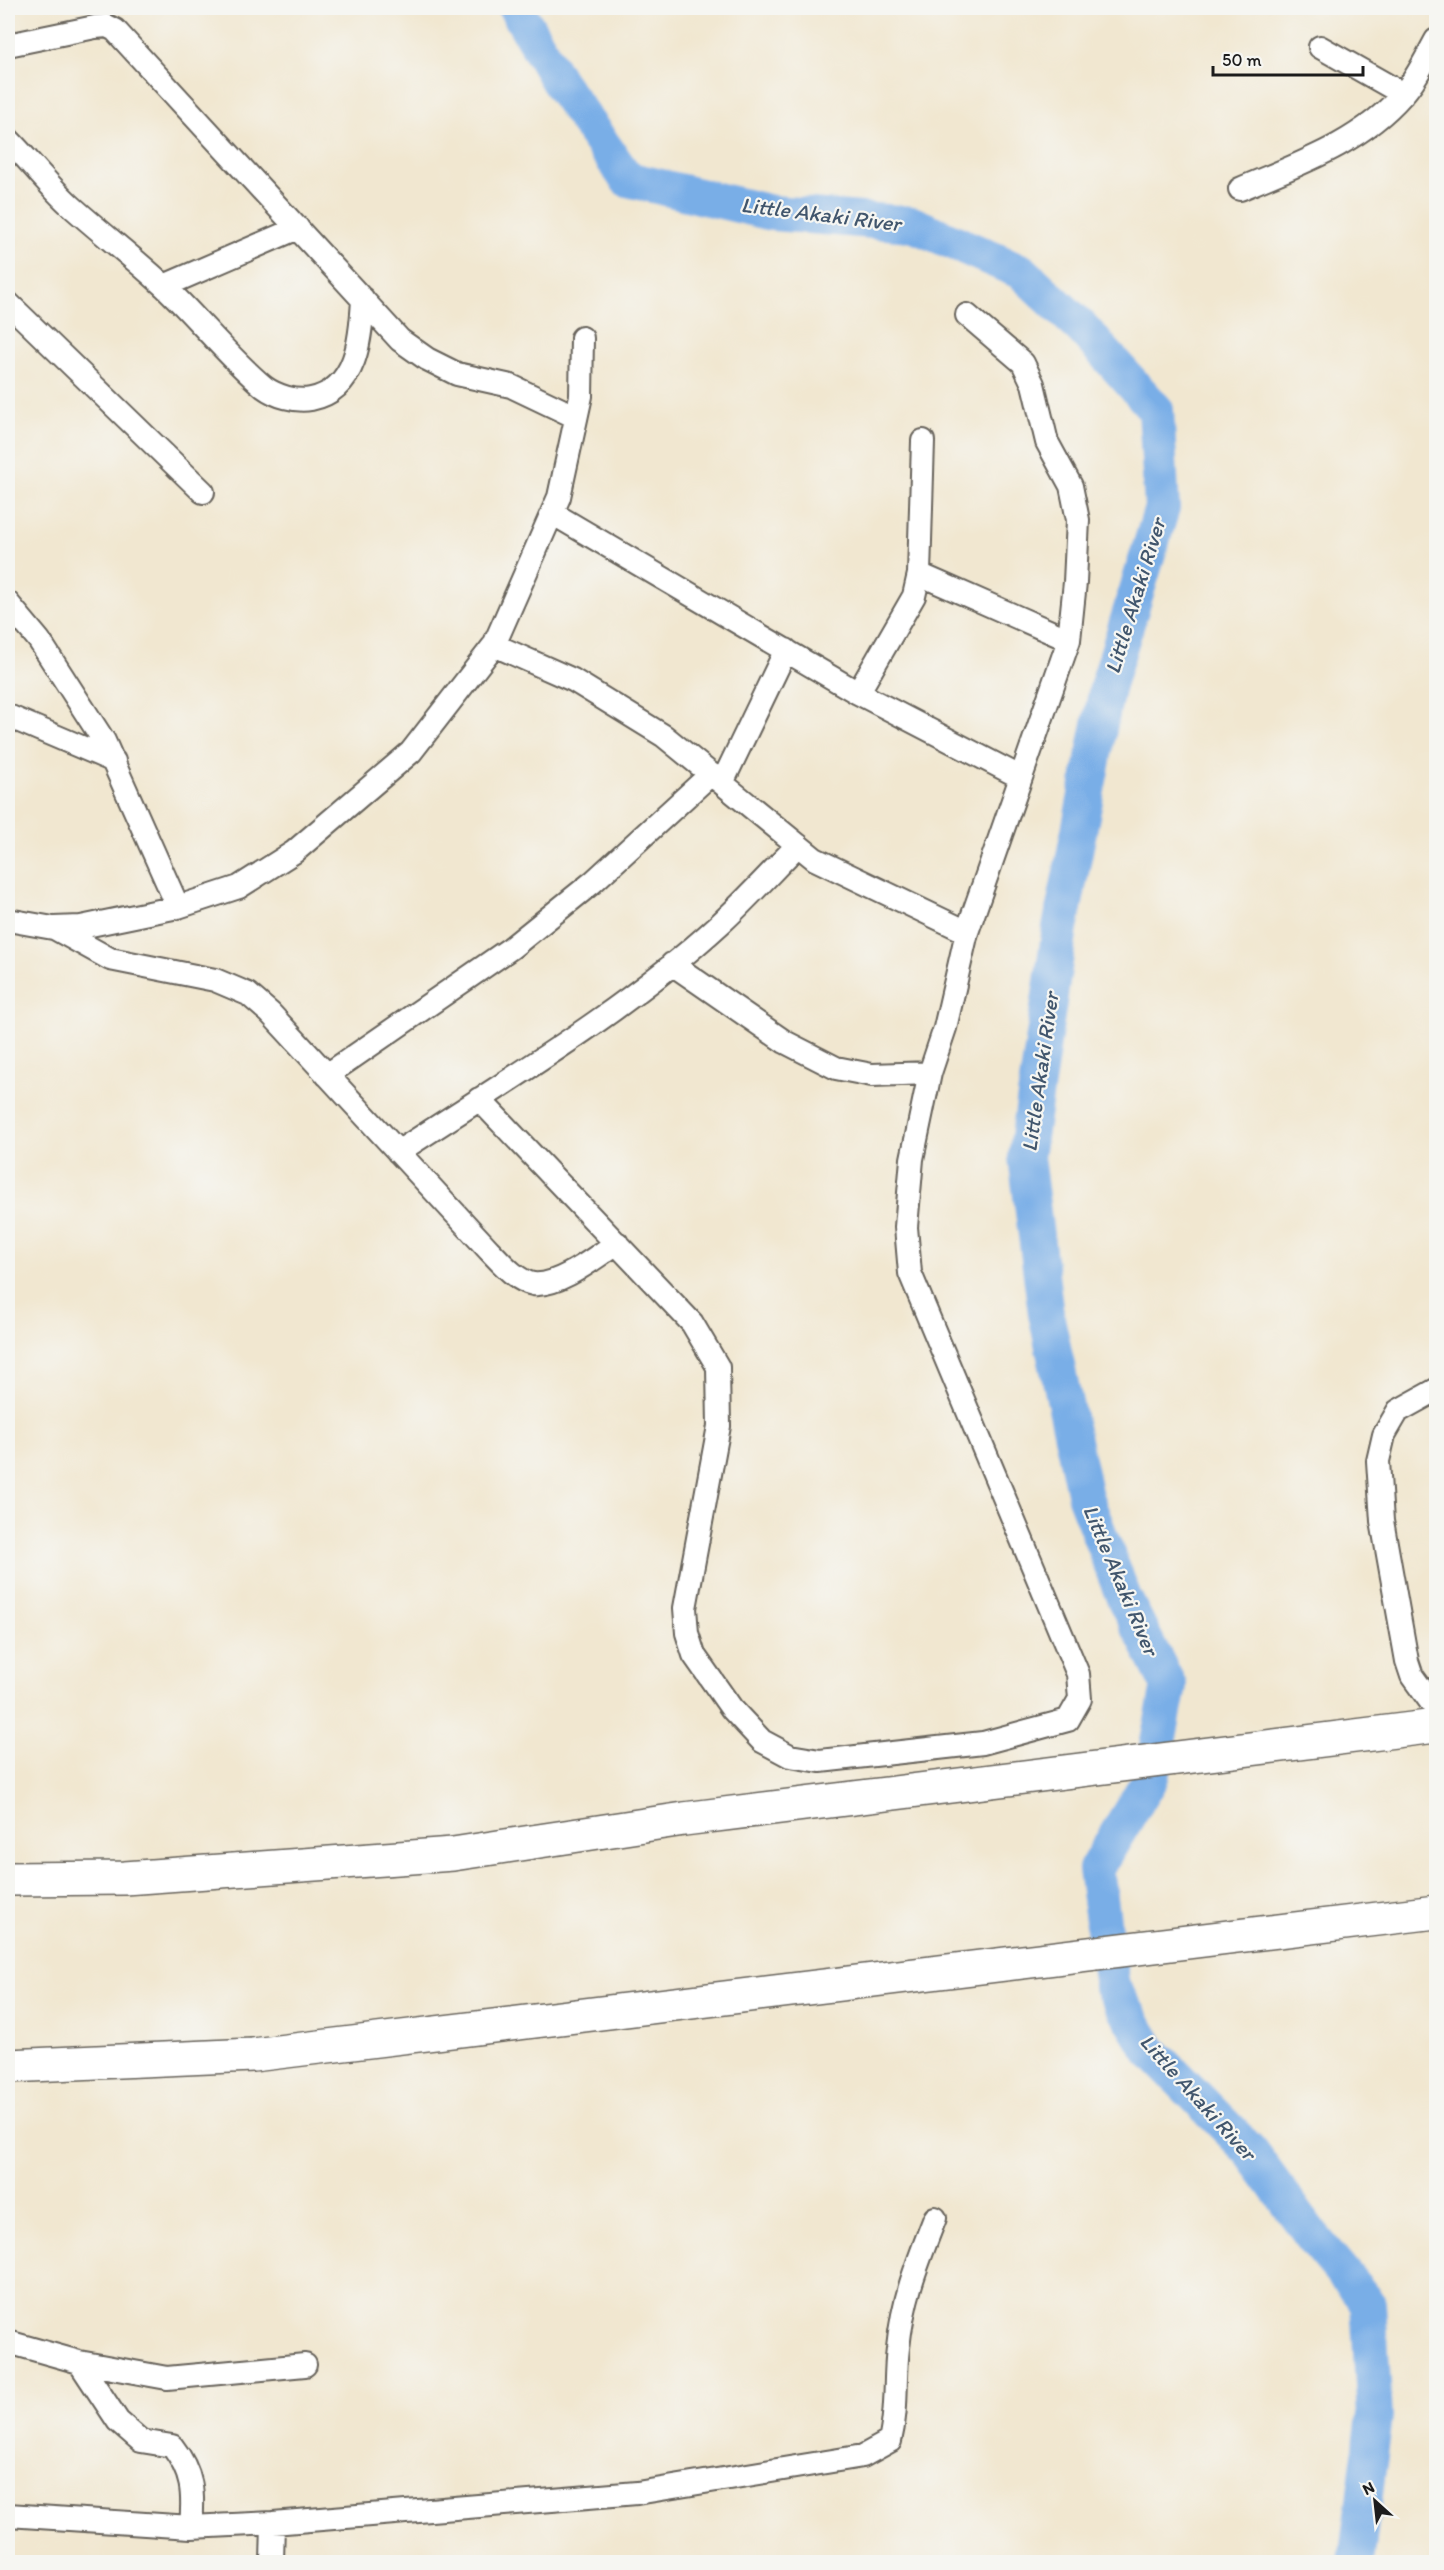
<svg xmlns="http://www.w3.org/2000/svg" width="1444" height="2570" font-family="Itim,sans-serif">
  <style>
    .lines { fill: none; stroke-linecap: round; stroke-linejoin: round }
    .river { stroke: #79aee7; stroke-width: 36 }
    .minor-casing { stroke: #67635b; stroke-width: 26 }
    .trunk-casing { stroke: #67635b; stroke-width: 36 }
    .minor { stroke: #fff; stroke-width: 22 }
    .trunk { stroke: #fff; stroke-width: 33 }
    .labels { text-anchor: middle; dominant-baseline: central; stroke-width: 4.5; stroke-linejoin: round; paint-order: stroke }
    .water-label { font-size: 22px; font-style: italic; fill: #41566d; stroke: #f6f6f2 }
  </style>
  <rect width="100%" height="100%" fill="#f6f6f2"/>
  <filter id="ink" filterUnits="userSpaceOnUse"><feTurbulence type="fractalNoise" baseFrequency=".0167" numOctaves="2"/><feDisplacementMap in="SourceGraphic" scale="12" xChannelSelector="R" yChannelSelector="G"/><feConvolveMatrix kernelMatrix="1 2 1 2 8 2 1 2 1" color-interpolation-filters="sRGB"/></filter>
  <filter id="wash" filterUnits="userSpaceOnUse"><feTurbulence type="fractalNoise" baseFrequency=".008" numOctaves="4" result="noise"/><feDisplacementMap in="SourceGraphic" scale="24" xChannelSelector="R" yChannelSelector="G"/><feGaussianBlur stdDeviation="1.35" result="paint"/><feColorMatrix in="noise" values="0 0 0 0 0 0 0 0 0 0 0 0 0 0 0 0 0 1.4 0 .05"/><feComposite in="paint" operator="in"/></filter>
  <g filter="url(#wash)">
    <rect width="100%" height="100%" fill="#f1e7d0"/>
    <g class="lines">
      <path class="river" d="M516,8L558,81L627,179L772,213L912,224L1022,272L1082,328L1156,410L1162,508L1107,688L1060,928L1026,1157L1046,1314L1085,1497L1124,1598L1169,1686L1151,1777L1096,1869L1112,1987L1150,2050L1250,2151L1312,2236L1368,2303L1375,2416L1356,2562"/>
    </g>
  </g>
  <g filter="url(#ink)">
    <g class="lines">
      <g class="minor-casing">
        <path id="minor" d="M8,45L95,27L107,26L115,30L400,340L427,359L457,374L511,386L576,417
          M1320,47L1403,94
          M8,139C29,160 48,185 70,205C101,233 134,258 164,286C198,318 228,357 264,387C276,396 296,402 311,399C357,390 361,338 363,299
          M1240,189C1298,164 1359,144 1402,95C1416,80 1426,58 1436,40
          M164,286L298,228
          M8,303L203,492
          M552,513L858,693L1020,777
          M919,574L1069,640
          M8,603L39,640L104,741L178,907
          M494,645L573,680L664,736L815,859L967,932
          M858,693L914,596L919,574L923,441
          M8,716L114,761
          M722,783L786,650
          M8,920L53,928L81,927L178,907L239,887L294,852L411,752L494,645L559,497L581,396L582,338
          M54,928L110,959L215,980L248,994L270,1013L489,1250C500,1261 516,1281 533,1284C559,1287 597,1256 617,1243
          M672,964L785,1042L836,1068L872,1075L930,1073
          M327,1075L511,948L593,882L711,774
          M479,1099L692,1323L718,1367L719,1426L685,1608L687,1633L694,1655L732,1709L762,1741L790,1756L820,1761L983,1743L1068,1720L1080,1699L1078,1674L910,1273L906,1227L912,1159L930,1073L945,1028L967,932L1069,640L1075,582L1078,520L1071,486L1047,442L1033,384L1023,363L967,315
          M398,1152C508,1080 624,1012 721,923C748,898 772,871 798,845
          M1436,1390L1398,1411L1384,1435L1378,1461L1382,1521L1407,1661L1412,1676L1436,1709
          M8,2342L79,2362L167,2378L305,2365
          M79,2362L118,2421L141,2441L172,2446C193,2473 194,2493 191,2527
          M8,2515L191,2527L273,2523L637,2493L863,2456L890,2441C898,2409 894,2380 898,2348C903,2298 917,2264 935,2218
          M272,2562L273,2523"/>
      </g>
      <g class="trunk-casing">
        <path id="trunk" d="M8,1879L125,1878L453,1854L684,1819L1436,1726
          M8,2066L253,2055L1436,1912"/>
      </g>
      <use href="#minor" class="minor"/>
      <use href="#trunk" class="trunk"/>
    </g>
  </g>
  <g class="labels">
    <g class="water-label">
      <text transform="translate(821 214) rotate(7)">Little Akaki River</text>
      <text transform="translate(1135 596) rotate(-73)">Little Akaki River</text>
      <text transform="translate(1040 1072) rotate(-82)">Little Akaki River</text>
      <text transform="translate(1121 1580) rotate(67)">Little Akaki River</text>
      <text transform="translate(1198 2097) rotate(48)">Little Akaki River</text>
    </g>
  </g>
  <rect width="1444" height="2570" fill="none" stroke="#f6f6f2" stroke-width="30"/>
  <g transform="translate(1375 2501) rotate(333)" stroke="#f6f6f2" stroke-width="4.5" paint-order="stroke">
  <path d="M0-4.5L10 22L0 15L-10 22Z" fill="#1c1c1c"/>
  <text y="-9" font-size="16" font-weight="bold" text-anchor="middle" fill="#1c1c1c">N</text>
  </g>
  <path d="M1213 66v9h150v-9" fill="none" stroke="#1c1c1c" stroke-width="3"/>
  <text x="1222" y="66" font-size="18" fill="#1c1c1c" stroke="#f6f6f2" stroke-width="4.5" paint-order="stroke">50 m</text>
</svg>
